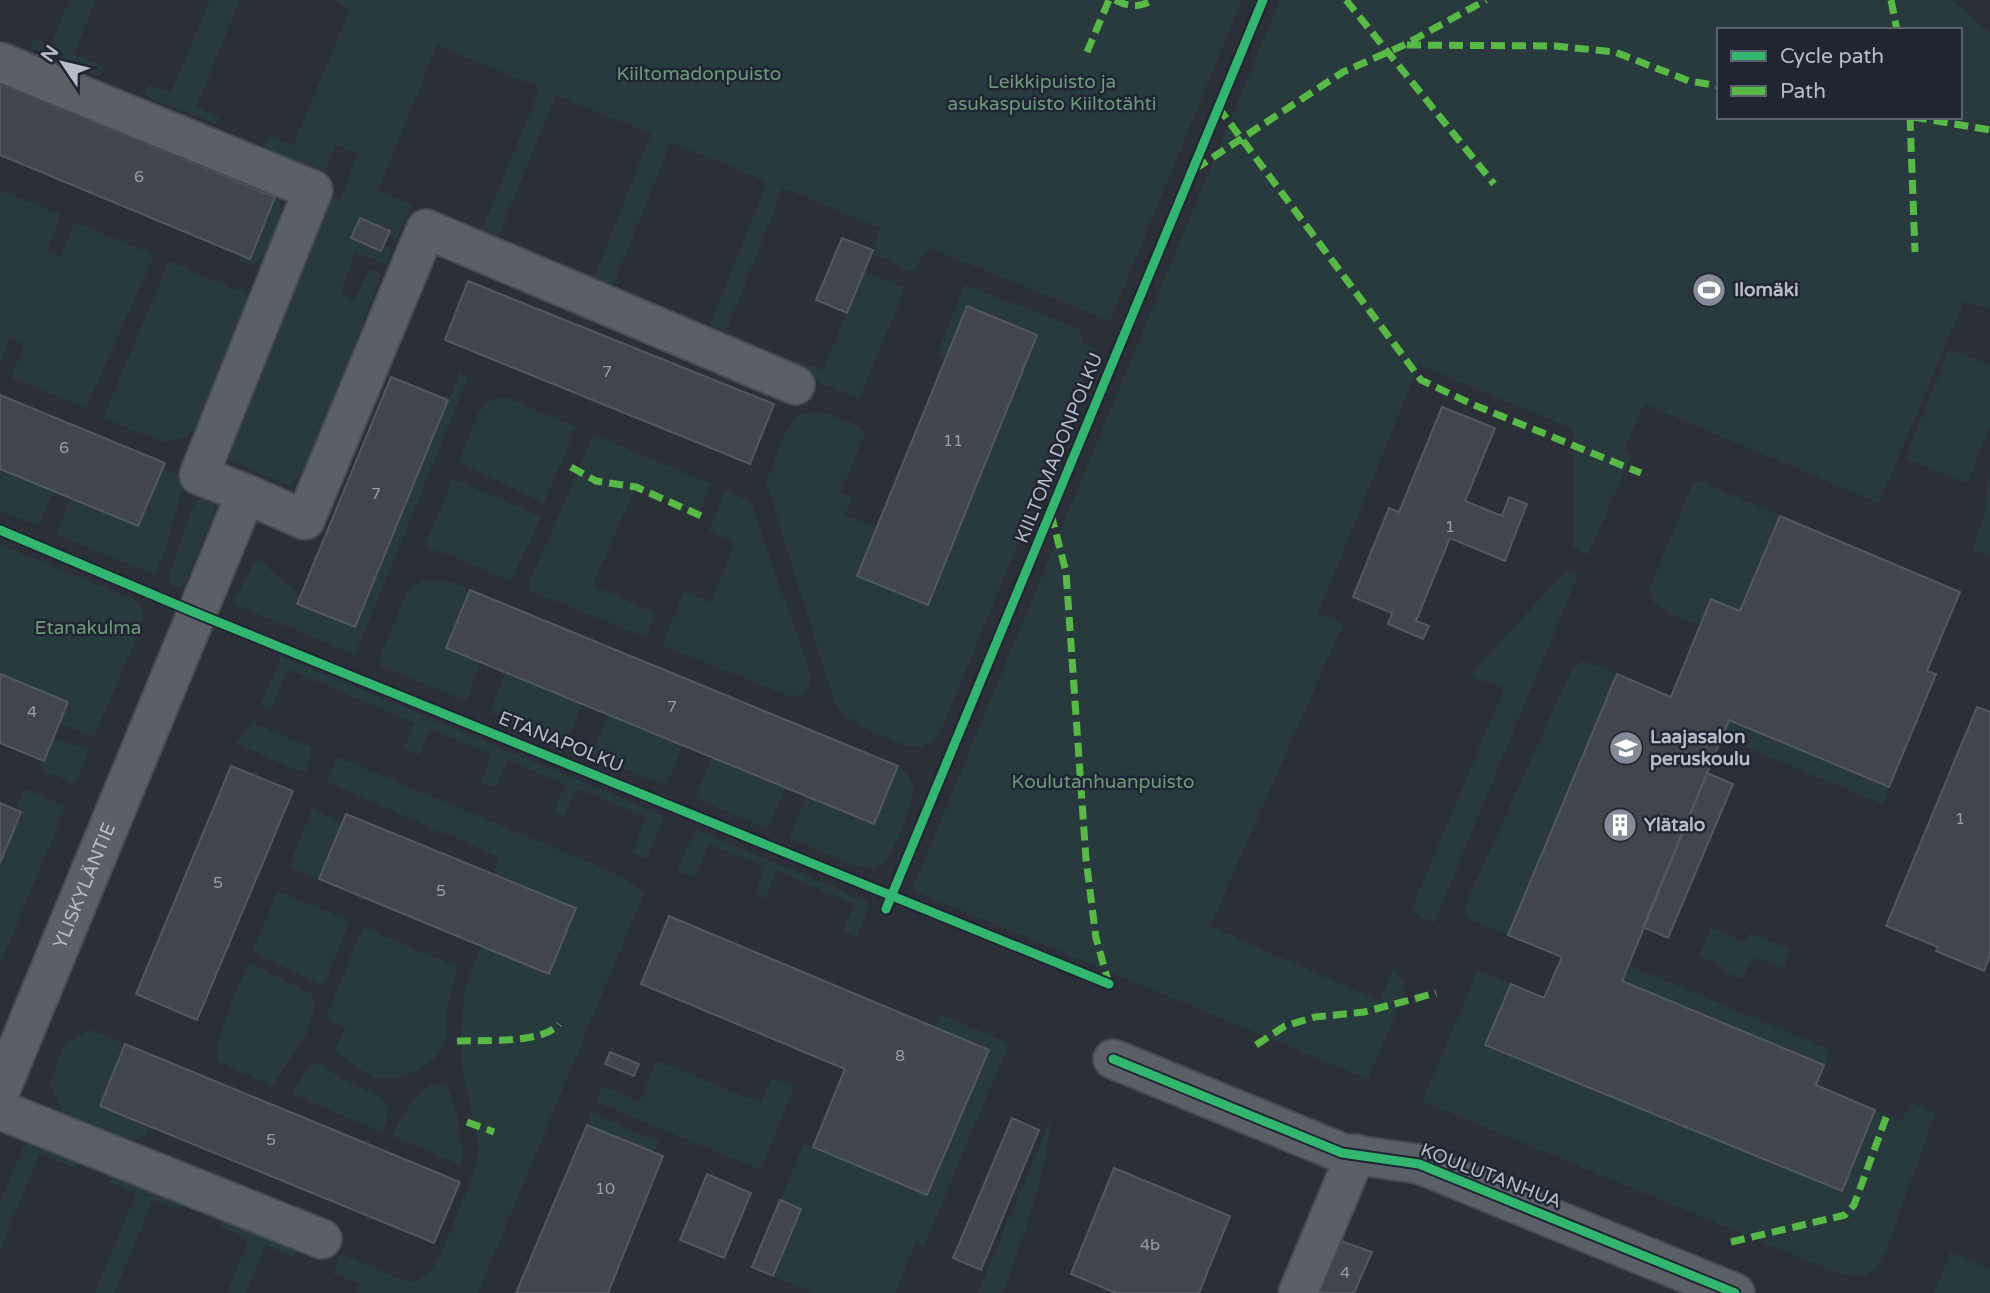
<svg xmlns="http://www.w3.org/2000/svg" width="1990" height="1293" font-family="'Varela Round',sans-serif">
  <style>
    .green { fill: #293a3e; fill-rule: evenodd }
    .building { fill: #42464c; stroke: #53585f; stroke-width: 2 }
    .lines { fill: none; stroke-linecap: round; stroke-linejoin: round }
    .minor-casing { stroke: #474b51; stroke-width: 42 }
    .minor { stroke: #5b5f66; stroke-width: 38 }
    .quiet { stroke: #58b947; stroke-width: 7; stroke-dasharray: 14 7; stroke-linecap: butt }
    .cycleway-casing { stroke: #1f2632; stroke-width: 13 }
    .cycleway { stroke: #33b770; stroke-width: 9 }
    .labels { text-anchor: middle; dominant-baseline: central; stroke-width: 5; stroke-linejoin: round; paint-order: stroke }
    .number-label { font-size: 16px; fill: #999ea9 }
    .park-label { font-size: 19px; fill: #6f9779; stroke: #1f2632 }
    .poi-label { font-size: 19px; font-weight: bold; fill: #b6bcc8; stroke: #1f2632; text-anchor: start }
    .street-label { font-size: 19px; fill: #b6bcc8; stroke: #1f2632 }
  </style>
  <rect width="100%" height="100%" fill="#2b3038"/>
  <path class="green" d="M69,0H96L74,54L103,66L100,77L30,48L35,39L51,45Z
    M210,0H240L196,107L219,117L216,124L145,96L149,85L171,93Z
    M331,0H1242L1110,321L929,248L912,271L903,269L889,259L871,255L881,228L783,188L726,332L710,325L767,182L671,142L613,286L594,278L651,134L556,95L497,239L481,232L540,88L437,45L378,191L412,205L397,239L388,236L390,231L351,238L381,251L384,245L392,248L386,264L355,252L340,294L354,301L369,271L376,270L381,276L316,447L300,477L289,485L232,461L227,453L324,193L341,199L357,153L336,145L324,175L263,151L269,136L293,146L350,9Z
    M1280,0H1952L1990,33V309L1964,302L1879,503L1644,404L1624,450L1632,455L1588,555L1579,551L1573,546V429L1419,365L1318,613L1343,624L1210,926L1379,1001L1393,970L1404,981L1405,991L1368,1079L912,890ZM1719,30H1960V117H1719Z
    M0,190L61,215L47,251L61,257L75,222L154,255L86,408L11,377L24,345L10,339L0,362Z
    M275,194L281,202C279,226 272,253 251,266L238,259L239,254L250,258Z
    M169,261L250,296L202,420L185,438L163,442L103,418Z
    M864,271L905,288L859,399L790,370L795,359L823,370Z
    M965,285L1080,329L1083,343L1097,351L938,738L922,747L906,746L863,727L842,714L834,700L766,482L787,428L800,414L820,411L850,422L866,431L841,492L852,497L845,515L877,528L928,604L1037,335L967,306L946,358L937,354Z
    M1949,349L1990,365V426L1967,483L1905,458Z
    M460,372L467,378L461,395L355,655L233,603L253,565L259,560L301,596L355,627Z
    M505,397L576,427L544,503L459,462L478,414L487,402Z
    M594,435L711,484L698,514L636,487L592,586L656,613L646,637L531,591L529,583Z
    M1990,466V556L1972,549L1984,519Z
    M162,468L185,478L168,541L155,575L56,534L71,498Z
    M0,469L53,491L39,526L0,511Z
    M453,479L541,517L511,581L425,545Z
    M1700,481L1780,516L1740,611L1711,600L1700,625C1680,617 1649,612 1650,587L1693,483Z
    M726,490L751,502L810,673V684L803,693L791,697L662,645L684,592L711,602L735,542L709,530Z
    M199,499H206L213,504L214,514L185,583L183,587H176L169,583V576L193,507Z
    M0,545L133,599L143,608V618L139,633L94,737L60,723L68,702L0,674Z
    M1569,572L1578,575L1434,923L1411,911L1504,689L1470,675L1563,574Z
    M424,580L449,581L470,590L446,648L481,663L466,701L381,666L379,658L409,589Z
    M281,656L664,816L647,859L632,853L646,817L576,788L565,816L554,812L565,784L507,760L496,788L481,782L492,754L430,729L419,755L404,748L415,723L288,669L271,709L261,704Z
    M1584,661L1617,674L1508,935L1469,919L1465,911L1468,899L1573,667Z
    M506,673L582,704L566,744L490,712Z
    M608,715L683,746L666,786L592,755Z
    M1729,720L1889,787L1882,804L1722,737Z
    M252,723L311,747L307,772L296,770L236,743Z
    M54,737L89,751L75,784L40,769Z
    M337,757L624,877L644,893L478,1293H356L359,1284L333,1274L341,1254L397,1278L416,1282L431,1270L440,1256L475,1171L479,1148L461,1062L462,1028L465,989L481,946L549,974L576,909L494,875L499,857L327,782Z
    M712,758L785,788L768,829L695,798Z
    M898,766C905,772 912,779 913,788C915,807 895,843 887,861L872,868L856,866L789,838L806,797L873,824Z
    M25,789L66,806L0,964V863L21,813L16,810Z
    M312,809L342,823L319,879L289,867Z
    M695,829L870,903L857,937L843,931L854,904L776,871L765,899L754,895L765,867L709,844L695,878L677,871Z
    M278,891L350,921L326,980L321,984L252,952Z
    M363,927L457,967C453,983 448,999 447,1016C446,1025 448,1035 445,1043C438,1065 396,1083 376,1078C368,1076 344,1057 334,1051L346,1028L326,1018Z
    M1711,928L1746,942L1750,933L1791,950L1784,968L1753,956L1742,979L1721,970L1722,966L1699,956Z
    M249,962L311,993L316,1004L307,1032L273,1086L218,1061C216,1028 237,993 249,962Z
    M1628,965L1830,1050L1824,1065L1622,981Z
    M1478,970L1511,984L1486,1045L1841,1191L1875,1110L1902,1121L1910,1102L1935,1114L1886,1251L1876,1267L1863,1277L1843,1275L1422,1101Z
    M941,1015L1009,1043L924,1246L916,1242L895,1293H814L773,1276L801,1210L780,1200L804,1144L927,1195L988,1050L936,1028Z
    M91,1030L125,1044L150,1126L145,1135L132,1141L63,1115L50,1083L65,1044Z
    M657,1061L761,1103L772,1078L794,1087L761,1170L596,1102L602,1086L640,1101Z
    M317,1063C327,1066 331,1072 340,1078C356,1087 376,1091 388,1105L387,1120L382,1132L292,1094L307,1069Z
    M433,1084L446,1085C459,1110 462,1138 461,1165L392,1136C402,1115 413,1096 433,1084Z
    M591,1113L659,1142L654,1152L587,1125Z
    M1051,1118C1045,1178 1024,1237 1003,1293H978Z
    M30,1130L81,1151L75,1168L40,1154L0,1249V1203Z
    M117,1165L187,1194L180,1210L153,1200L114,1293H95L136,1193L110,1182Z
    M226,1210L301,1241L294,1257L266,1245L246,1293H227L249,1239L220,1227Z
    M1951,1252L1990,1269V1293H1934Z"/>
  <path class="building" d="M0,83L275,197L250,259L0,155Z
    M360,218L390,231L381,251L351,238Z
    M842,238L873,250L847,313L816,300Z
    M468,281L774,404L750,464L445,340Z
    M967,306L1037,335L928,605L857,576Z
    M391,377L448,400L355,627L297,604Z
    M0,395L165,463L138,526L0,469Z
    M1442,407L1495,428L1465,501L1502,516L1509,497L1527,504L1505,561L1450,538L1416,621L1429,626L1423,639L1388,624L1392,613L1353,597L1389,508L1399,512Z
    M1780,516L1960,592L1927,671L1936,674L1889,787L1729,720L1622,981L1824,1065L1816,1085L1875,1110L1842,1191L1485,1045L1511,984L1544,998L1562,957L1508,935L1617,674L1671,697L1711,599L1740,611Z
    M470,590L898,766L874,824L446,648Z
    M0,674L68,702L44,761L0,743Z
    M1977,707L1990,712V955L1984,971L1936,951L1938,947L1886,926Z
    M231,766L293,791L197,1020L136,994Z
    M1707,773L1733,784L1668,938L1643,927Z
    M0,803L21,812L0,863Z
    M346,814L576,908L549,974L319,879Z
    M669,916L989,1050L927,1195L813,1147L845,1069L641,984Z
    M125,1044L460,1182L434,1243L100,1106Z
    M610,1052L639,1064L634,1076L605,1064Z
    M1012,1118L1039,1130L981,1270L953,1258Z
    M587,1125L663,1156L608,1293H516Z
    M1114,1168L1230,1216L1199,1293H1116L1071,1274Z
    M707,1174L751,1193L724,1258L680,1240Z
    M780,1200L801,1209L773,1276L752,1267Z
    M1341,1241L1372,1252L1354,1293H1319Z"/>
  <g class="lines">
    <g class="minor-casing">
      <g id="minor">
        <path d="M0,62L313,190L199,475L246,494"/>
        <path d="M1113,1059L1342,1153L1419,1164L1735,1293"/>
        <path id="s1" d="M0,1091L246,494L305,520L426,229L795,385"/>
        <path d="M0,1110L322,1239"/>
        <path d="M1298,1293L1356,1154"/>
      </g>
    </g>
    <use href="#minor" class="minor"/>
    <path class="quiet" d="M1115,0C1129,7 1139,8 1153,0
      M1346,0L1494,184
      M1891,0L1897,30
      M1407,45L1555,46L1615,52L1689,81L1719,86
      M1087,52L1109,0
      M1218,107L1421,380L1474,405L1641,473
      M1910,117L1915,252
      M1913,117L1990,130
      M1195,169L1343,72L1404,45L1486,0
      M571,467L596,481L636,487L706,518
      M1051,514L1066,572L1086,859L1096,938L1109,984
      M457,1041C481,1040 544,1044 559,1024
      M1256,1045L1285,1026L1315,1017L1364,1012L1436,993
      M467,1122L494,1132
      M1731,1242L1845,1215L1854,1205L1887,1115"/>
    <g class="cycleway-casing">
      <path id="cycleway" d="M0,530L196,613L1109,984
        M886,909L1263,0
        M1113,1059L1342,1153L1419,1164L1735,1293"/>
    </g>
    <use href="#cycleway" class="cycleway"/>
  </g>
  <defs>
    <g id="stadium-disc" transform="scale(1.75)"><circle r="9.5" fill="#858b96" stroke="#1f2632"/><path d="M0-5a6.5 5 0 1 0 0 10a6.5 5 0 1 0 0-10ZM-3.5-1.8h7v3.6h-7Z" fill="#fff"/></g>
    <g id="school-disc" transform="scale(1.75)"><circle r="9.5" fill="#858b96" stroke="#1f2632"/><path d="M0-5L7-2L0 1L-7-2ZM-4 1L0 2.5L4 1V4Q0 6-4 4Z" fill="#fff"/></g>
    <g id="building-disc" transform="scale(1.75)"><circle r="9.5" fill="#858b96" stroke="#1f2632"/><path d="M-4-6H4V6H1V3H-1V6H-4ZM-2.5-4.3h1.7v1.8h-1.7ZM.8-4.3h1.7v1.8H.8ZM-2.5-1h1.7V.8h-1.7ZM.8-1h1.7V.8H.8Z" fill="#fff"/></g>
  </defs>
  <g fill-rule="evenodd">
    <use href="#stadium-disc" x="1709" y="290"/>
    <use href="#school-disc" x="1626" y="748"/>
    <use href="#building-disc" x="1620" y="825"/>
  </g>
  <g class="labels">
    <g class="number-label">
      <text x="139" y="177">6</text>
      <text x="607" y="372">7</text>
      <text x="953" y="441">11</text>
      <text x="64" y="448">6</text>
      <text x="376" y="494">7</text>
      <text x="1450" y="527">1</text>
      <text x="672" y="707">7</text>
      <text x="32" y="712">4</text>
      <text x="1960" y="819">1</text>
      <text x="218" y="883">5</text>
      <text x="441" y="891">5</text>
      <text x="900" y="1056">8</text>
      <text x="271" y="1140">5</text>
      <text x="605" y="1189">10</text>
      <text x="1150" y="1245">4b</text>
      <text x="1345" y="1273">4</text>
    </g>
    <g class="park-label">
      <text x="699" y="74">Kiiltomadonpuisto</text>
      <text x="1052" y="82">Leikkipuisto ja<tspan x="1052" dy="22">asukaspuisto Kiiltotähti</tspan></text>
      <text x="88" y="628">Etanakulma</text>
      <text x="1103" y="782">Koulutanhuanpuisto</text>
    </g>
    <g class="poi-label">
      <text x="1734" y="290">Ilomäki</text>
      <text x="1650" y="737">Laajasalon<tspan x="1650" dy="22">peruskoulu</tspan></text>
      <text x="1644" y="825">Ylätalo</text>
    </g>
    <g class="street-label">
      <text transform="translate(1059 448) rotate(-68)">KIILTOMADONPOLKU</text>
      <text transform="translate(561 742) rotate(22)">ETANAPOLKU</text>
      <text stroke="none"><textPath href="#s1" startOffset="222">YLISKYLÄNTIE</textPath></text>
      <text transform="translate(1491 1176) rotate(21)">KOULUTANHUA</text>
    </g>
  </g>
  <rect x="1717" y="28" width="245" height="91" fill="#1f2632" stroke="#5b626e" stroke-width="2"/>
  <rect x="1731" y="51" width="35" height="10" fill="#33b770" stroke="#5b626e" stroke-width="2"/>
  <text x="1780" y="63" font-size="21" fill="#b6bcc8">Cycle path</text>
  <rect x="1731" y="86" width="35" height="10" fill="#58b947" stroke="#5b626e" stroke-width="2"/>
  <text x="1780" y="98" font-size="21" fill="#b6bcc8">Path</text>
  <g transform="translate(63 63) rotate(305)" stroke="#1f2632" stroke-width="5" paint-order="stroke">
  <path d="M0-5L12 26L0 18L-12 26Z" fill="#b6bcc8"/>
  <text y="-10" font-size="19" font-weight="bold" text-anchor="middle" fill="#b6bcc8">N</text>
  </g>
</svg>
